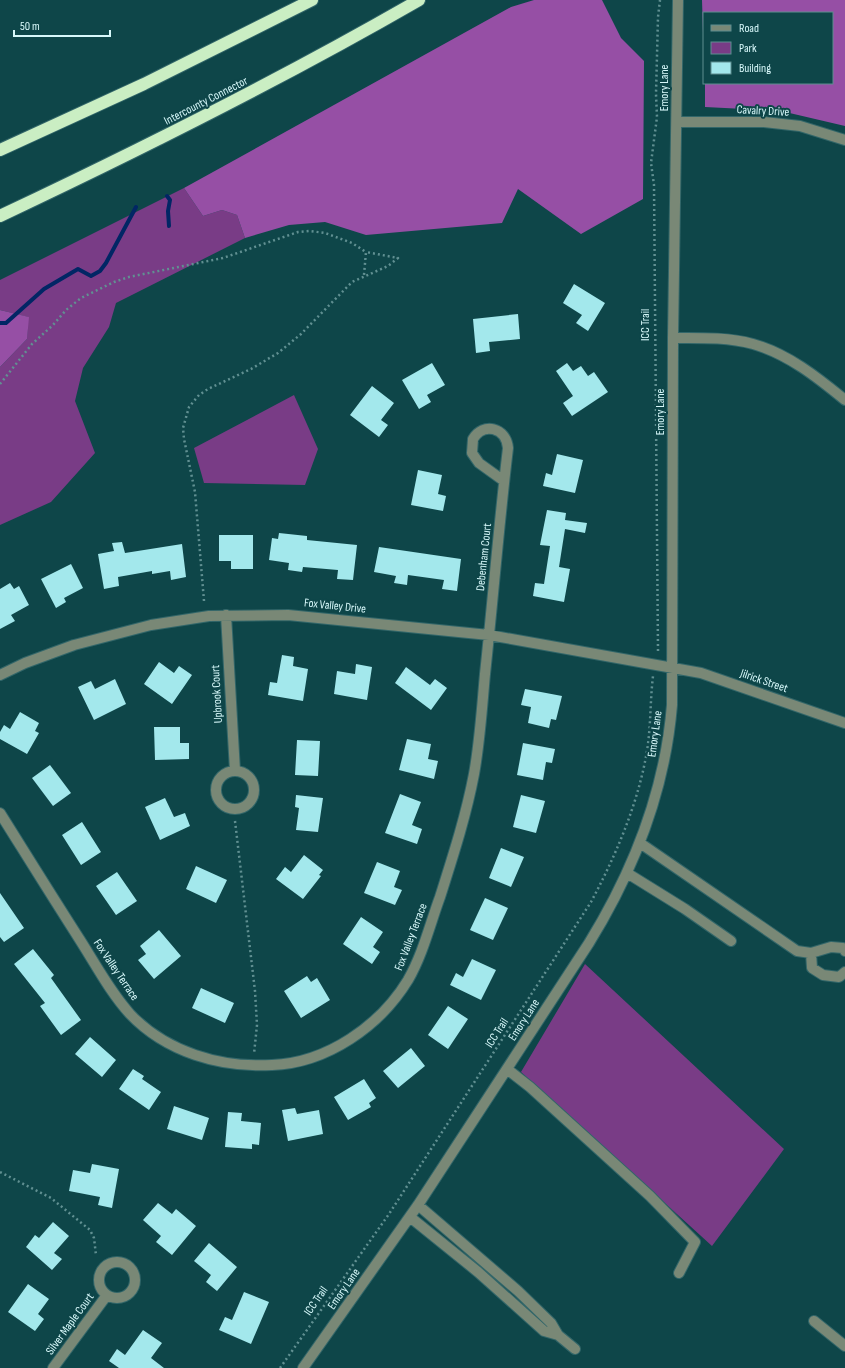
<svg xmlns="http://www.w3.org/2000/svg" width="845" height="1368" font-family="'Sofia Sans Condensed',sans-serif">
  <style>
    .green { fill: #793c86 }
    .forest { fill: #964fa5 }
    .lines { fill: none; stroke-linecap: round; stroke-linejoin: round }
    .stream { stroke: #012665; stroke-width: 4 }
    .building { fill: #a3e8ec }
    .minor-casing { stroke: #326669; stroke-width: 12 }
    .highway-casing { stroke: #326669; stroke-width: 14 }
    .path { stroke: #619092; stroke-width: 2.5; stroke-dasharray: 2 3; stroke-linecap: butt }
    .minor { stroke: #798876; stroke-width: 10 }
    .highway { stroke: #caeec3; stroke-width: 12 }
    .labels { text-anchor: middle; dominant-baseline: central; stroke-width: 4; stroke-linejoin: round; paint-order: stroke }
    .street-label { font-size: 12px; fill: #d7f8fa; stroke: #0e4649 }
  </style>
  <rect width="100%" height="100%" fill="#0e4649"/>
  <path class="green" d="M184,188L203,216L222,210L237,215L245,238L116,303L109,327L83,368L75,401L95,453L51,502L0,525V367L27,339L28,317L0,310V280Z
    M294,395L318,449L305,485L204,483L194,448Z
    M585,964L784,1149L712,1246L521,1072Z"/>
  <path class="forest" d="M534,0H602L621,38L644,61L643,199L581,234L518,189L502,223L366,235L325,222L289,225L245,238L237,215L222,210L203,216L184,188L511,7Z
    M702,0H845V126L781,111L705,107V83H832V13H704V66Z
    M0,310L29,317L27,339L0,367Z"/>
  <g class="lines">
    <path class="stream" d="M167,196L170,200L168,211L169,226
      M0,323H6L44,289L78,269L91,276L100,271L106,263L136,207"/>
  </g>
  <path class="building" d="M574,284L605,303L588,331L576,323L582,315L563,303Z
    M518,314L520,339L489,342L490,351L476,353L473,319Z
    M432,363L445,385L427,395L431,402L419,409L402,380Z
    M567,363L573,371L581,366L588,376L594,372L608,392L572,416L563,403L573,396L556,371Z
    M372,386L394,403L381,420L388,425L379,437L350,415Z
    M557,454L583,460L575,493L543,486L546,473L552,475Z
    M418,470L442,475L438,494L446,496L443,511L411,505Z
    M547,510L566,513L565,520L587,523L585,533L565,529L559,567L570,569L564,602L533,596L535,583L544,584L550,546L540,545Z
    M279,533L307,536V540L357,545L353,580L337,579L338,570L303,567L302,572L288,570L289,563L269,560L272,538L278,539Z
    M219,535H253V569H231V561H219Z
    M122,542L125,553L182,544L186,577L171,580L170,571L152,574V571L118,577L119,586L104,589L98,554L114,551L112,543Z
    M379,547L461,559L457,591L442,589L444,580L408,575L407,585L394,583L396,576L374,572Z
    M71,564L83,588L64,598L66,602L56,608L41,579Z
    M10,583L14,589L19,586L29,605L11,615L15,621L0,629V589Z
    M282,655L294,657L293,666L308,669L303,701L268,695L270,682L277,683Z
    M159,662L174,673L179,666L192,675L172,704L144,684Z
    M356,664L372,667L367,700L334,694L337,671L355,674Z
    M406,667L430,685L435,679L447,688L431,710L395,683Z
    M115,679L126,704L94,720L78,687L91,681L95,689Z
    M525,689L562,696L556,720L551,719L549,728L528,723L531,707L521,705Z
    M20,712L39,723L35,731L39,733L27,754L0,739V732L4,725L10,729Z
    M154,727H180V743H189V759L155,760Z
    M407,739L431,744L428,759L438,761L434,779L399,770Z
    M297,740L320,741L318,776L295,775Z
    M523,743L555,749L552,763L546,762L543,780L517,775Z
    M50,765L71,793L53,806L32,778Z
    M400,794L421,802L412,825L422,829L417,844L385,833Z
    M296,795L323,798L318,832L296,830L299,808L295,807Z
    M521,795L545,801L536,833L513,827Z
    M165,798L174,817L185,813L190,826L160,840L145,807Z
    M82,822L101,852L81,865L62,835Z
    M501,848L524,857L511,887L489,878Z
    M304,855L323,870L319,875L321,876L303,899L276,879L285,867L291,872Z
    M377,862L400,871L394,887L402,890L395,905L364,893Z
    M196,866L227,880L216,903L186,889Z
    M117,872L137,901L116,915L96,886Z
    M0,893L24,928L4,942L0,937Z
    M485,898L508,908L493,940L470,930Z
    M361,917L383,932L373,947L380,952L372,964L343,944Z
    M159,930L181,956L154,979L138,960L146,954L140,946Z
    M33,949L54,975L51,978L81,1020L61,1035L40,1006L45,1003L14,964Z
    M472,959L496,970L481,1000L450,985L456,973L463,977Z
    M307,976L311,982L317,978L330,1000L301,1018L284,991Z
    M201,988L234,1003L225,1023L192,1008Z
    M448,1006L468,1019L448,1049L428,1035Z
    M90,1037L116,1060L102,1077L75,1054Z
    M411,1048L425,1066L398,1088L383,1071Z
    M133,1069L144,1076L142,1079L161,1092L149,1110L119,1089Z
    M364,1079L376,1098L369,1103L371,1107L348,1120L334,1097Z
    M174,1106L209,1118L202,1140L167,1129Z
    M295,1108L297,1114L319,1110L323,1134L288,1141L282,1110Z
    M228,1112L242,1113L241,1121L261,1123L259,1145L252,1144V1149L225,1147Z
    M92,1164L119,1169L112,1208L98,1205L100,1197L69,1191L73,1170L90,1173Z
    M158,1203L172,1214L176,1209L196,1226L172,1255L156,1242L161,1236L143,1220Z
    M53,1222L69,1236L54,1253L62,1259L52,1270L26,1247L35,1235L39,1238Z
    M209,1243L237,1267L217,1291L206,1282L211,1275L194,1261Z
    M28,1284L49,1299L38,1314L44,1319L35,1331L8,1312Z
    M244,1292L269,1302L251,1344L219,1330L225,1317L232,1320Z
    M143,1330L162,1343L151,1358L164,1368H119L109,1361L117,1349L125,1355Z"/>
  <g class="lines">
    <g class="minor-casing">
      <path id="minor" d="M677,122H764L800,126L845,140
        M673,338C699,338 727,337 753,344C788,354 817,377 845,400
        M226,615L235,771
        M0,675L25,663L74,645L151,625L209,616L288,615L489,635L701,673L845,723
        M216 790a19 19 0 1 1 38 0a19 19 0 1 1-38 0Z
        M0,813C27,856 53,898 80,940C96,965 110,992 130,1014C166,1052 220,1068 272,1065C327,1063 380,1026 408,980C423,954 430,924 440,897C453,856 466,816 474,774C480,741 482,707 485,674C493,599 499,523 508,448C506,427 483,422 473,439L472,453L479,463L504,481
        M640,843L797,951L811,953L831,947L843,948L845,951
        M627,873L685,909L731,941
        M811,953L812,968L823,975L839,977L845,972
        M507,1069L530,1087L650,1196L695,1242L679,1273
        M418,1205L518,1291L551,1323L558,1335L575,1349
        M410,1217L478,1272L544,1331L558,1335
        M99 1280a18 18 0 1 1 36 0a18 18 0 1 1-36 0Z
        M814,1321L845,1346
        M53,1368L107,1295
        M303,1368L418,1205L589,943C634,870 665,791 672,705L673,338L678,0"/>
    </g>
    <g class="highway-casing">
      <path id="highway" d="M0,150L144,84L312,0
        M0,216C142,149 282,79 419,0"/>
    </g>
    <path class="path" d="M0,384L32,344L53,325L66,310L81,298L114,282L129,277L223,258L298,232L310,231L325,233L352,243L366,252L364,275
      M204,601L195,492L184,439L183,428L189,407L199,395L208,389L251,369L278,353L301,334L352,282L388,266L398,258L366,252
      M658,651L654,185L651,163L657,117L656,94L658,17L660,0
      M235,821L255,991L257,1025L254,1054
      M0,1172L51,1198L90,1230L94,1238L96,1255
      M280,1368L389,1214L591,902C616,855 638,804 647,751C651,726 650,701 653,676"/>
    <use href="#minor" class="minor"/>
    <use href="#highway" class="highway"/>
  </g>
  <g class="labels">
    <g class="street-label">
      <text transform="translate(664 88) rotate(-90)">Emory Lane</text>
      <text transform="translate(206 101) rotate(-27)">Intercounty Connector</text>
      <text transform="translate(763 111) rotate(3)">Cavalry Drive</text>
      <text transform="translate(645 325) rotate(-90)">ICC Trail</text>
      <text transform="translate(660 412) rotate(-90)">Emory Lane</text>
      <text transform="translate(484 557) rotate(-84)">Debenham Court</text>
      <text transform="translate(335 606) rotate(6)">Fox Valley Drive</text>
      <text transform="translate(764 681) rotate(19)">Jilrick Street</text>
      <text transform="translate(217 694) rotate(-93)">Upbrook Court</text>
      <text transform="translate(655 734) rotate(-82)">Emory Lane</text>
      <text transform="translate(411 937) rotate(-69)">Fox Valley Terrace</text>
      <text transform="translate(116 970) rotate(56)">Fox Valley Terrace</text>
      <text transform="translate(524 1020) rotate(-57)">Emory Lane</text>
      <text transform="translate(497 1033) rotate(-57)">ICC Trail</text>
      <text transform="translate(344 1289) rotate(-55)">Emory Lane</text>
      <text transform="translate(316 1301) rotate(-55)">ICC Trail</text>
      <text transform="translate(70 1324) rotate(-54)">Silver Maple Court</text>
    </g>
  </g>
  <rect x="703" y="12" width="130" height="72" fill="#0e4649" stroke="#5e8d90"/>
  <rect x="711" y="25" width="20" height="6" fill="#798876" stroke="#5e8d90"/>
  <text x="739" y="32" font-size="12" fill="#d7f8fa">Road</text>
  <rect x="711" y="42" width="20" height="12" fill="#793c86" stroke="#5e8d90"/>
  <text x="739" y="52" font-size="12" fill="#d7f8fa">Park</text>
  <rect x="711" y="62" width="20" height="12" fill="#a3e8ec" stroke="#5e8d90"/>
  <text x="739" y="72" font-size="12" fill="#d7f8fa">Building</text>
  <path d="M14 30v6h96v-6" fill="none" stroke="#d7f8fa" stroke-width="2"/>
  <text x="20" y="30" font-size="12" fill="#d7f8fa" stroke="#0e4649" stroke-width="3" paint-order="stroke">50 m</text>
</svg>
